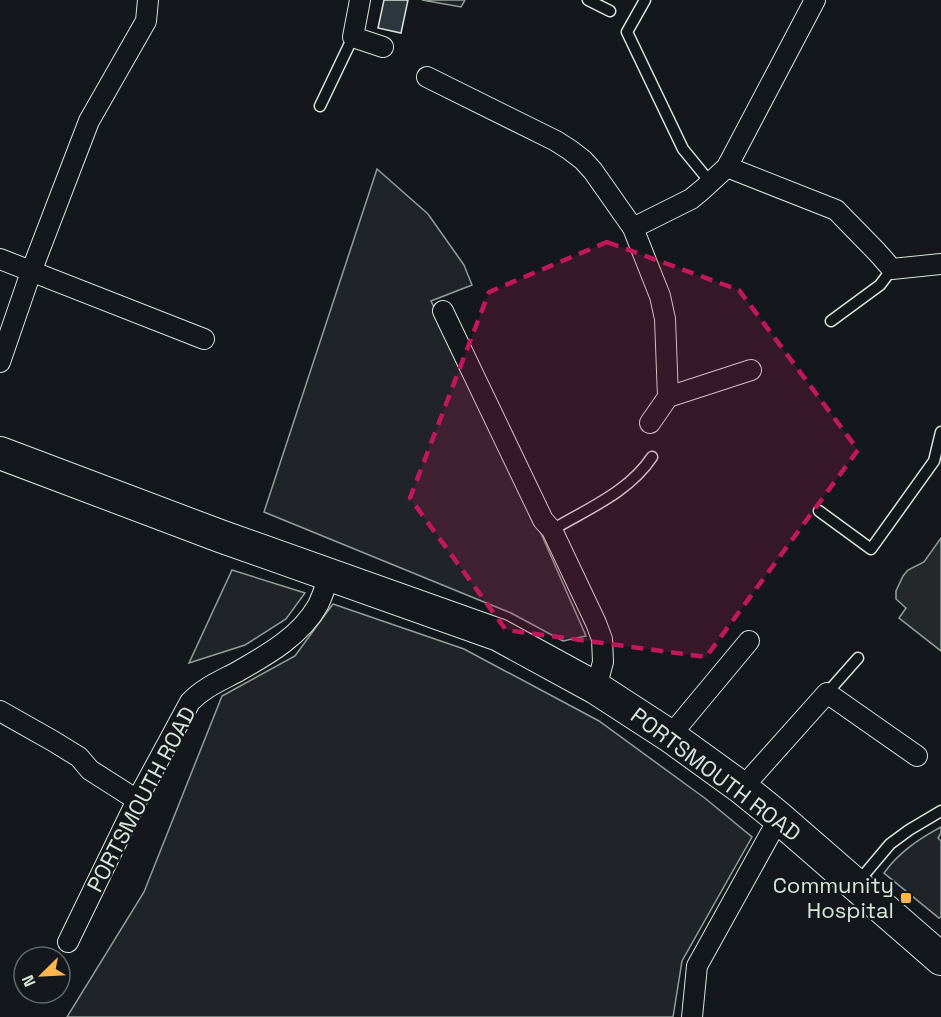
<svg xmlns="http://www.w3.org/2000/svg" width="941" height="1017" font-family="'Space Grotesk',sans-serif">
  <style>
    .green { fill: #202428; stroke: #939e99; stroke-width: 1.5 }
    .parking { fill: #24282b; stroke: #939e99; stroke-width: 1.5 }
    .building { fill: #2c363c; stroke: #d8e6dc; stroke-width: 1.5 }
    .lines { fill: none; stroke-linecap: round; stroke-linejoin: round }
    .lane-casing { stroke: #d8e6dc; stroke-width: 13 }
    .street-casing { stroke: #d8e6dc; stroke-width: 22 }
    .primary-casing { stroke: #d8e6dc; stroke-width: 34 }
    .lane { stroke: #14181c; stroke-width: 10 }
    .street { stroke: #14181c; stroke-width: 20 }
    .primary { stroke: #14181c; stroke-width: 32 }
    .marked { fill: #c2185b; fill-opacity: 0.2; stroke: #c2185b; stroke-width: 4.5; stroke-dasharray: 12 8; stroke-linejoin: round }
    .poi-dot { fill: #ffb74d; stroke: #14181c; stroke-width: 2 }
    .labels { text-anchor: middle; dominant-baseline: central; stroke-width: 4.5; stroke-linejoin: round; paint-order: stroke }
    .street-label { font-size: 22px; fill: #d8e6dc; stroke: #14181c }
    .poi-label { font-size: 22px; fill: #d8e6dc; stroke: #14181c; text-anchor: end }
  </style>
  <rect width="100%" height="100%" fill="#14181c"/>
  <path class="green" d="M422,0H465L461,7Z
    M377,169L428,214L464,265L472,285L431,301L518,481L586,636L563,641L511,613L264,512Z
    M232,570L305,593L286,619L245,645L189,663Z
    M333,604L464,649L599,721L706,799L752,837L682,961L673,1017H67L144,892L222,696L295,656Z
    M941,827V833L938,838L941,841V917L939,918L884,873C899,852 919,839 941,827Z"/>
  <path class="parking" d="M941,538V651L899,618L906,608L896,599V591L903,576L908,570L924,562Z"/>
  <path class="building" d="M384,0H408L401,33L378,28Z"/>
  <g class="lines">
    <g class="lane-casing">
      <path id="lane" d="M588,0L610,11
        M645,0L627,32L683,149L710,182
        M320,106L353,37
        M831,321L880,285L892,269
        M819,511L871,549L934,461L941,432
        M552,530C587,509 629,492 652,457
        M827,693L858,658
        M858,882L890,844L909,830L941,811"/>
    </g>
    <g class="street-casing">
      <path id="street" d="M360,0L353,37L383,47
        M427,77L556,141L570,150L583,160L593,171L633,228L660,296L665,319L668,397L650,423
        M727,167L836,210L877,252L892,269L941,264
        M633,228L691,199L702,190L727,167L815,0
        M0,259L204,339
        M443,311L543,520L552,530L596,623L602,639L603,662L596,688
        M0,362L31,272L89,121L146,21L148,0
        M668,397L751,370
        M0,711L53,741L79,757L90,770L137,800
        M670,736L749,641
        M742,788L827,693L917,756
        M68,942L137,800L190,702C203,688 220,681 237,672C267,655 301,636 318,605C323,595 326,584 330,574
        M692,1017L697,966L779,818"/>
    </g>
    <g class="primary-casing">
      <path id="primary" d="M0,453L220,536L499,635L596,688L670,736L742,788L779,818L941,959"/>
    </g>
    <use href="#lane" class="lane"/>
    <use href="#street" class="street"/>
    <use href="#primary" class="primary"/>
  </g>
  <path class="marked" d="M607,242L739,290L858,450L706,657L506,630L410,498L489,292Z"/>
  <rect class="poi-dot" x="900" y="892" width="12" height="12" rx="3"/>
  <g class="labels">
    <g class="street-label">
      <text transform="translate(716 774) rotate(37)">PORTSMOUTH ROAD</text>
      <text transform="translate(141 799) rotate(-62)">PORTSMOUTH ROAD</text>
    </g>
    <g class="poi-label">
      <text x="894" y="885">Community<tspan x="894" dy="25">Hospital</tspan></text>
    </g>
  </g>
  <g transform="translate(42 975) rotate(246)"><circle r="28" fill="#14181c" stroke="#626a69" stroke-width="1.5"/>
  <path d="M0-4.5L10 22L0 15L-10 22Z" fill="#ffb74d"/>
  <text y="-9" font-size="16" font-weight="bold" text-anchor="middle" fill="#d8e6dc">N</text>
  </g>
</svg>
